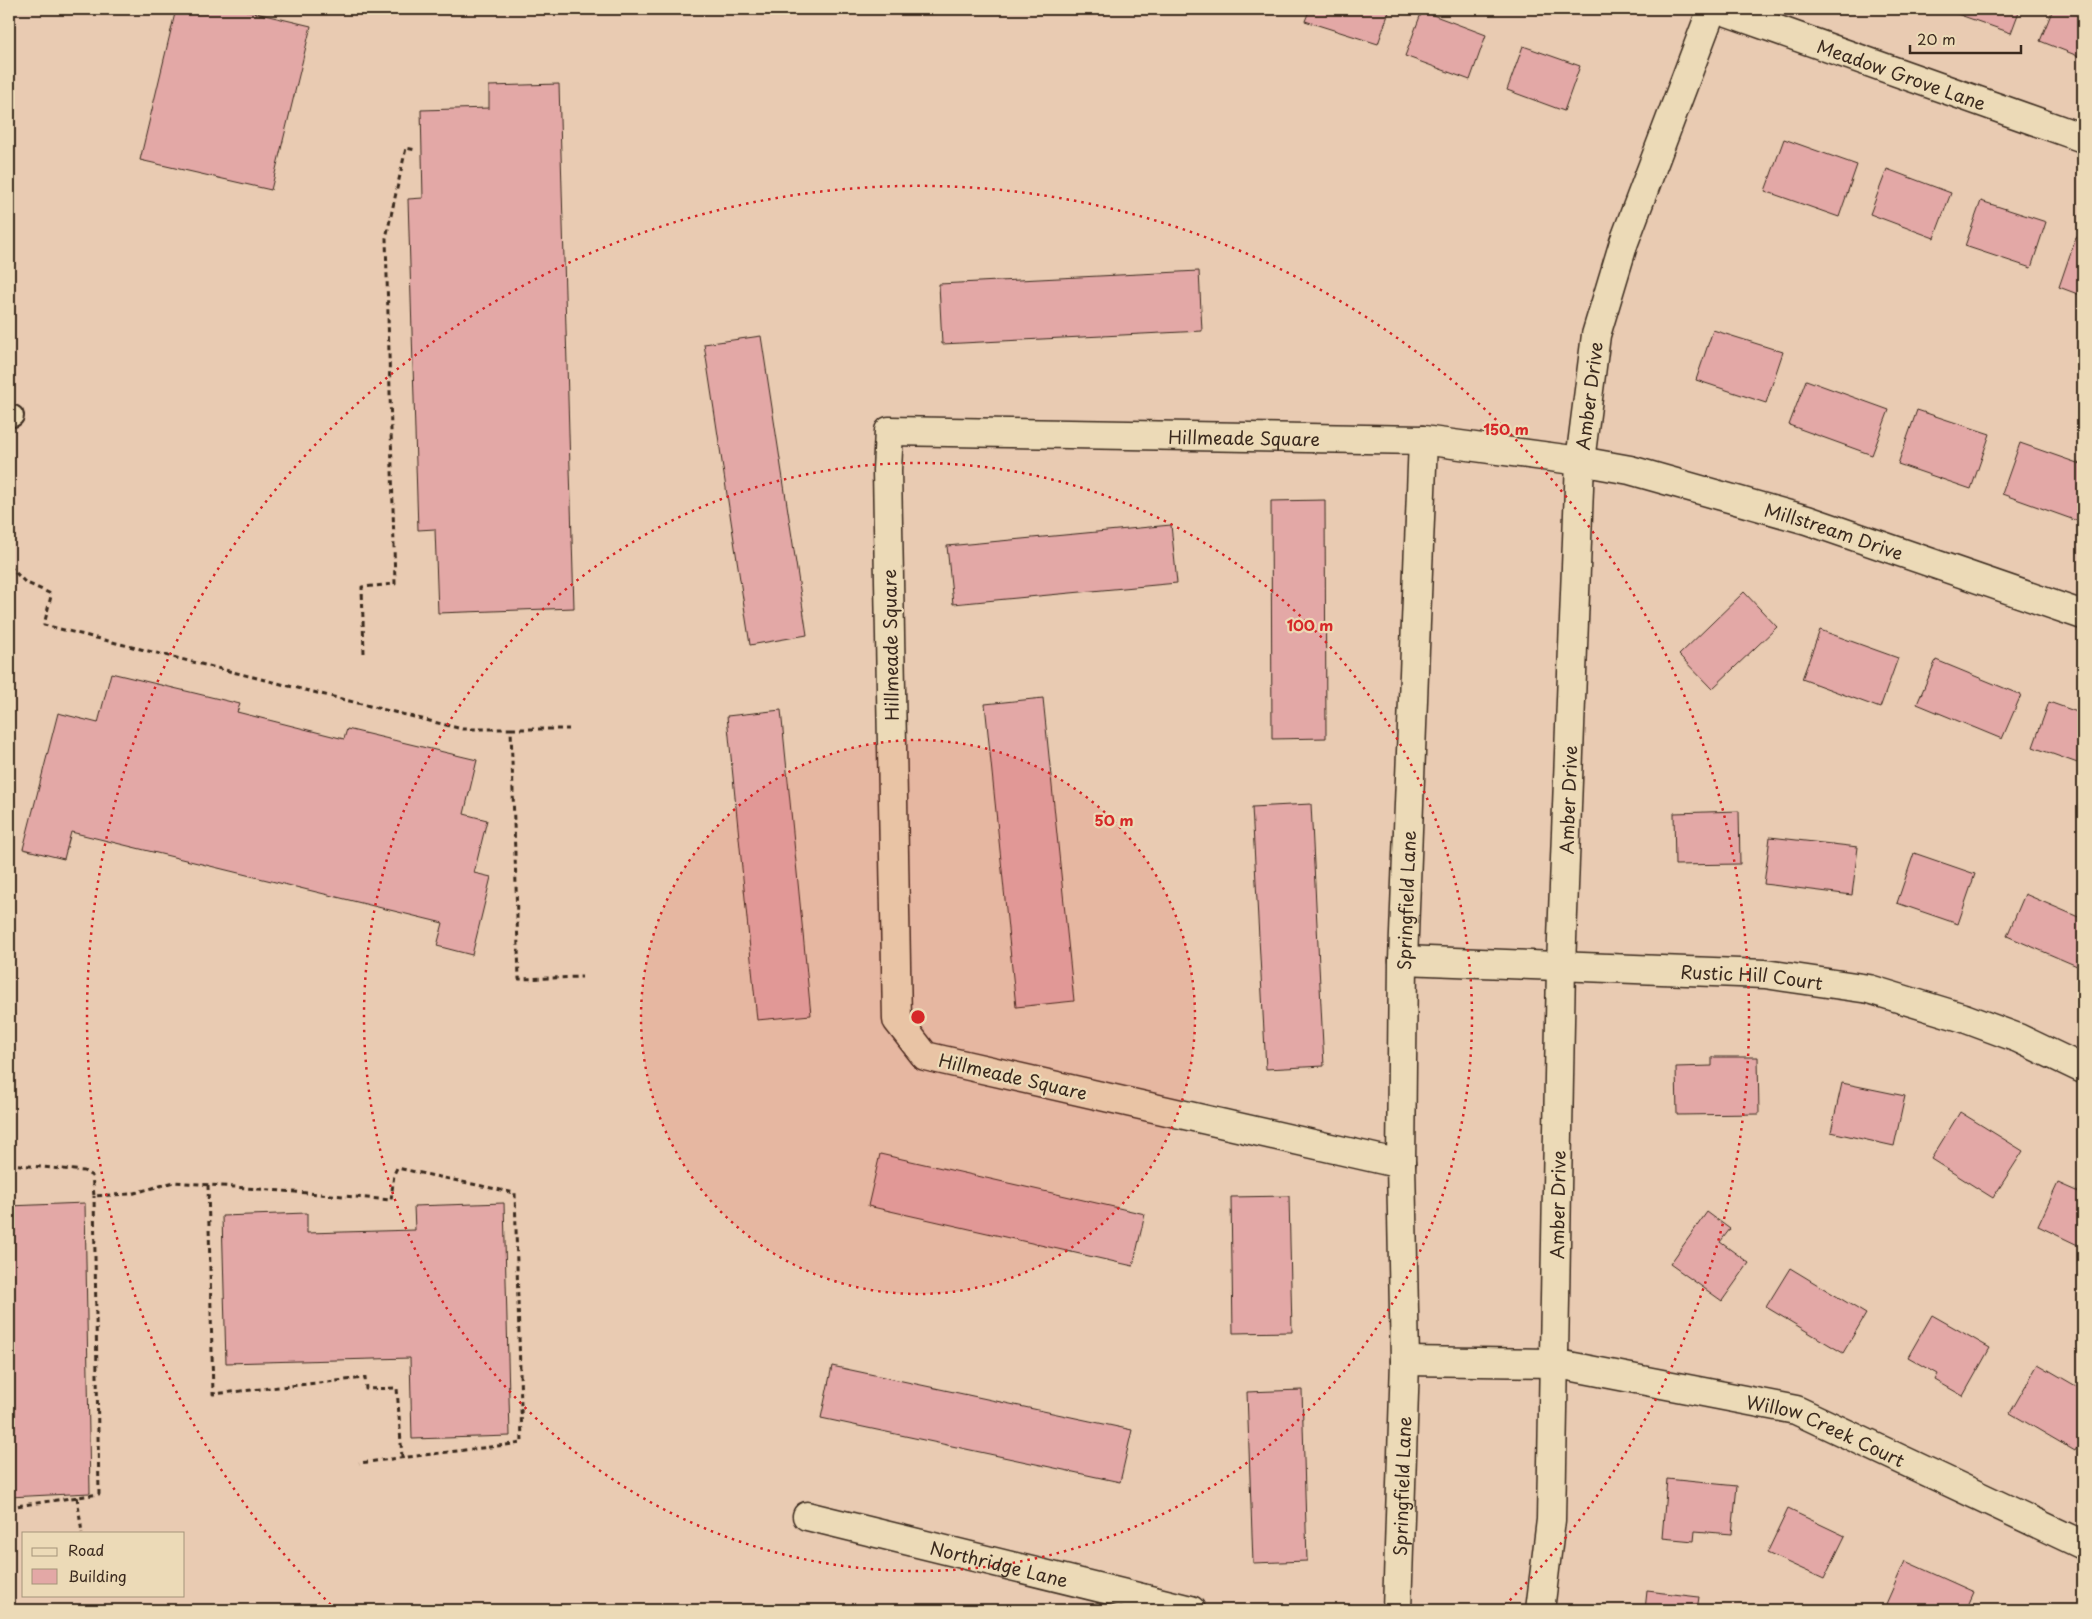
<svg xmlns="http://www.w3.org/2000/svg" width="2092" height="1619" font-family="'Playpen Sans',sans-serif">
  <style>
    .building { fill: #e3a8a6; stroke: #3b2a1e }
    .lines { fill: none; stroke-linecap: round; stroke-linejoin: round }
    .lane-casing { stroke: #3b2a1e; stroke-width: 24 }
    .street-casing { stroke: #3b2a1e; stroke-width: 31 }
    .secondary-casing { stroke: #3b2a1e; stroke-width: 31 }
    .path { stroke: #3b2a1e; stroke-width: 3; stroke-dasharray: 5 4; stroke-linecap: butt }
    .lane { stroke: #ecdab7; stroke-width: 20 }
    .street { stroke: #ecdab7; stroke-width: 28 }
    .secondary { stroke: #ecdab7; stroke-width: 28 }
    .ring { fill: none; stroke: #d62828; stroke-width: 2.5; stroke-dasharray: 2.5 5 }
    .labels { text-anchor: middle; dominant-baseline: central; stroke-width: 4.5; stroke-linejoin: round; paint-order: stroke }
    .street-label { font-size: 18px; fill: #3b2a1e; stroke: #ecdab7 }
    .centre { fill: #d62828; stroke: #ecdab7; stroke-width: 2.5 }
    .ring-label { font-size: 15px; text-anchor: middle; font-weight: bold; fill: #d62828; stroke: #ecdab7; stroke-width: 4.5; stroke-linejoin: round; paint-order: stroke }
  </style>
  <rect width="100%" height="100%" fill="#e9cbb2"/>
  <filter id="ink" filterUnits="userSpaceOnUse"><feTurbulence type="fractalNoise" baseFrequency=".02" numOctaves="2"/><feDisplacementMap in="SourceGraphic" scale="10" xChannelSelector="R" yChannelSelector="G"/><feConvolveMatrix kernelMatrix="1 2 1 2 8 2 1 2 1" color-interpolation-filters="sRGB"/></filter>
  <g filter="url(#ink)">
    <path class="building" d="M176,9H239L311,26L271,190L140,160Z
      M1310,9H1390L1378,44L1305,21Z
      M1947,9H2020L2011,33L1946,10Z
      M2053,9H2083V58L2040,41Z
      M1422,11L1486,35L1470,80L1405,56Z
      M1523,46L1580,66L1564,111L1507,90Z
      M559,84L574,608L438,613L435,529L418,530L408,199L423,198L421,110L489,108V86Z
      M1784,139L1857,165L1839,217L1765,191Z
      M1887,169L1951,193L1934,238L1870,214Z
      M1981,201L2046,222L2031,268L1965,246Z
      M2076,237L2083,240V296L2059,287Z
      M1199,271L1202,331L942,344L939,284Z
      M1713,330L1783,352L1766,403L1696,380Z
      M761,336L807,635L750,645L704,344Z
      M1806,380L1889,410L1872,455L1789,425Z
      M1917,410L1990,434L1971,489L1898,464Z
      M2020,443L2083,465V511L2080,522L2002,494Z
      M1325,500L1326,738L1272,739L1271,501Z
      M1171,525L1177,583L953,604L947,546Z
      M1744,592L1777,627L1712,689L1679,655Z
      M1820,630L1898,658L1880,708L1802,679Z
      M1936,660L2021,695L2002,739L1917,704Z
      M111,673L240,704L237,712L344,739L347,729L477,760L464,814L487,820L474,873L491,877L472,955L437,946L443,923L71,832L64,859L23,849L58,713L98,723Z
      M1043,698L1074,1001L1016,1007L985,704Z
      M2049,702L2083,714V765L2033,747Z
      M781,710L811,1015L757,1020L727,716Z
      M1311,804L1324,1066L1266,1069L1252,807Z
      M1739,811L1740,864L1675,865L1674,813Z
      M1770,837L1858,847L1852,895L1764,884Z
      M1914,853L1975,874L1958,924L1897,903Z
      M2025,894L2083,919V951L2077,966L2007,936Z
      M1712,1057H1758L1759,1114L1677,1115L1676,1067L1712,1066Z
      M1842,1083L1905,1096L1894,1146L1831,1132Z
      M1960,1112L2023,1151L1993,1198L1931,1159Z
      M880,1154L1145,1214L1133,1266L868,1206Z
      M2058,1183L2083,1194V1243L2082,1247L2038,1226Z
      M1289,1196L1292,1332L1233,1333L1231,1197Z
      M85,1203L90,1493L9,1497V1206Z
      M504,1203L510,1436L412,1439L410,1358L226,1363L222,1216L307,1213V1233L415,1230L414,1206Z
      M1707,1212L1730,1229L1720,1242L1749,1263L1722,1301L1670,1264Z
      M1790,1268L1866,1314L1843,1353L1766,1307Z
      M1932,1315L1990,1348L1963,1396L1935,1380L1938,1374L1908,1357Z
      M2038,1364L2083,1390V1437L2075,1451L2010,1413Z
      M832,1366L1132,1430L1120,1482L821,1418Z
      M1302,1390L1307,1561L1253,1563L1247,1392Z
      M1667,1479L1737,1486L1732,1534L1695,1531L1694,1541L1662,1538Z
      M1788,1509L1845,1536L1824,1579L1767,1553Z
      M1905,1561L1974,1592L1966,1610H1901L1886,1604Z
      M1647,1591L1699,1597L1697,1610H1645Z"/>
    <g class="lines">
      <g class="lane-casing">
        <path id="lane" d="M9,416H13"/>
      </g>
      <g class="street-casing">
        <g id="street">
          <path id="s1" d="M1719,9L2083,138"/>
          <path id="s2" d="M1403,960L1765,974L1869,989L1964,1018L2018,1038L2083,1069"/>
          <path id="s3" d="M1401,1164L925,1056L897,1020L887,470L889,431L1423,440L1580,461L1630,470L1807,520L2083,615"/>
          <path id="s4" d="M1405,1361L1553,1363L1796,1410L2083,1545"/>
          <path id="s5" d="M807,1516L1191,1610"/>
          <path id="s6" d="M1397,1610L1405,1361L1401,1164L1403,960L1423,440"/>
        </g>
      </g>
      <g class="secondary-casing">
        <g id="secondary">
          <path id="s7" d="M1540,1610L1551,1520L1561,966L1580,461L1596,335L1624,242L1712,9"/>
        </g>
      </g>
      <path class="path" d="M9,566L25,582L49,593L51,596L44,625L462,729H511L519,979L582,977
        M364,653L362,587L395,584L386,238L406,148L416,150
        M511,729H569
        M9,1164L84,1171L92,1176L94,1196L131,1194L174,1182L391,1200L394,1174L397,1168L515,1193L522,1443L359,1463
        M208,1185L213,1394L365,1378L366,1389L397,1388L402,1457
        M77,1497L82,1533
        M9,1507L99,1494L94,1196"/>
      <use href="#lane" class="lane"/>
      <use href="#street" class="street"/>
      <use href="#secondary" class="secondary"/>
    </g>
  </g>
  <circle cx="918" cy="1017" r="277" fill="#d62828" fill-opacity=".12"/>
  <g class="ring">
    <circle cx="918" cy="1017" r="277"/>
    <circle cx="918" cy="1017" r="554"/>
    <path d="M336 1610A831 831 0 1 1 1500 1610"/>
  </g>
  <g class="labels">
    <g class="street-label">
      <text stroke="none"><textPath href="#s1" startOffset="194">Meadow Grove Lane</textPath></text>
      <text stroke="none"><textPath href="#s7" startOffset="1216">Amber Drive</textPath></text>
      <text stroke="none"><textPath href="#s3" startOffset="1478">Hillmeade Square</textPath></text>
      <text stroke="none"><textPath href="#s3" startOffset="2079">Millstream Drive</textPath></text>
      <text transform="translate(890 645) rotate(-91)">Hillmeade Square</text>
      <text stroke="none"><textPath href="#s7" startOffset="811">Amber Drive</textPath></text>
      <text stroke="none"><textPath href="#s6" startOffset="710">Springfield Lane</textPath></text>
      <text stroke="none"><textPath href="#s2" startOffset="349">Rustic Hill Court</textPath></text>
      <text transform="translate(1013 1076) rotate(13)">Hillmeade Square</text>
      <text stroke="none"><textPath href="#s7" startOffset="406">Amber Drive</textPath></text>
      <text stroke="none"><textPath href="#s4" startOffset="430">Willow Creek Court</textPath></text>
      <text stroke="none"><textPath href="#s6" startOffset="124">Springfield Lane</textPath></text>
      <text stroke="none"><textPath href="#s5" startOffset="198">Northridge Lane</textPath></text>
    </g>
  </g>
  <circle cx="918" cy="1017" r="8" class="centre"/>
  <g class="ring-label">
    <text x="1506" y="435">150 m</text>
    <text x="1310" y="631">100 m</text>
    <text x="1114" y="826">50 m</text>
  </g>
  <rect width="2092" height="1619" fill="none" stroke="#ecdab7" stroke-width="30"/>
  <rect x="15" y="15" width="2062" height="1589" fill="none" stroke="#3b2a1e" stroke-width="2" filter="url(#ink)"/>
  <rect x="22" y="1532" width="162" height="65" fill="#ecdab7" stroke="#a5947a"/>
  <rect x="32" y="1548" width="25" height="8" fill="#ecdab7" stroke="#a5947a"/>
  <text x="68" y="1556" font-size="15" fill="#3b2a1e">Road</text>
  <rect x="32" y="1569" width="25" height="15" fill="#e3a8a6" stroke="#a5947a"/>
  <text x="68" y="1582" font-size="15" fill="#3b2a1e">Building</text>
  <path d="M1910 45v8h111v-8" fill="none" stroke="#3b2a1e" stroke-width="2.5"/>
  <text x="1917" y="45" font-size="15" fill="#3b2a1e" stroke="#ecdab7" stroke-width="4" paint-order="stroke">20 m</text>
</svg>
